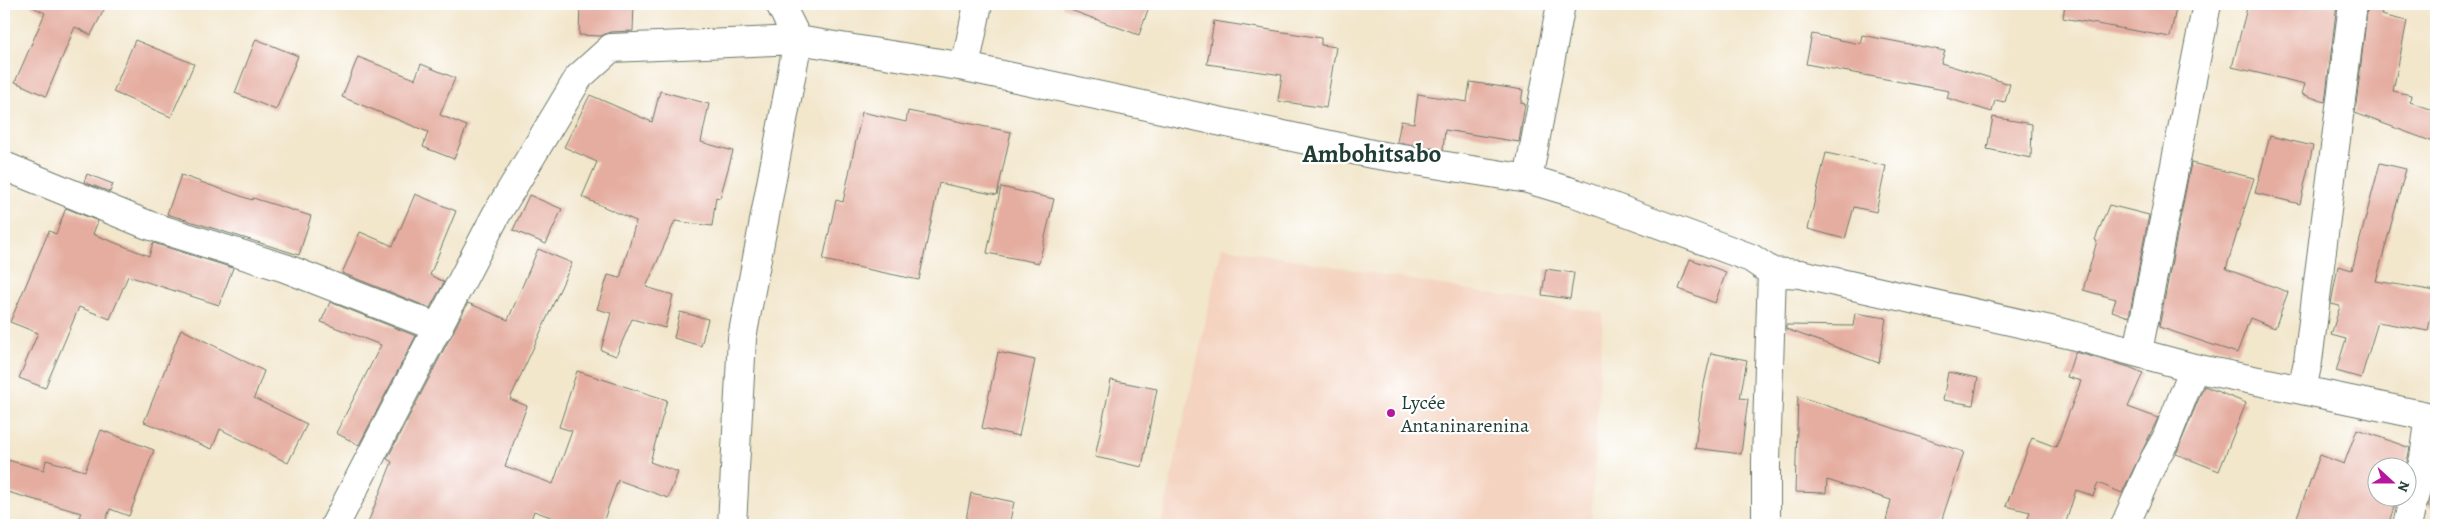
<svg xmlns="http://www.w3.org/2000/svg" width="2440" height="529" font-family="Alegreya,serif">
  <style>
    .built { fill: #f4d3c0 }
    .building { fill: #e5ada0 }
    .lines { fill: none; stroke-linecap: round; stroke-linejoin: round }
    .minor-casing { stroke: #697869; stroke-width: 30 }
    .minor { stroke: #fff; stroke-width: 28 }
    .poi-dot { fill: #b5179e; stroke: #fff; stroke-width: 2 }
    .labels { text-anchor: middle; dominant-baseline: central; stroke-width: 4.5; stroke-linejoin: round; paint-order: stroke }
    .poi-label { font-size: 20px; fill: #1f3d34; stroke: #fff; text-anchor: start }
    .district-label { font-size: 25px; font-weight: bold; fill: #1f3d34; stroke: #fff }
  </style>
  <rect width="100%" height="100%" fill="#fff"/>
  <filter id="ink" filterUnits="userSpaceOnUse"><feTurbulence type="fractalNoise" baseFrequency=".02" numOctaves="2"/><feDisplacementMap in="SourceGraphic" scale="10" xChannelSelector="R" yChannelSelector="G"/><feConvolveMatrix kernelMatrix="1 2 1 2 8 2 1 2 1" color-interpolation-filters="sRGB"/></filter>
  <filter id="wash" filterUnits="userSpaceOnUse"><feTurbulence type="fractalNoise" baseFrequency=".0096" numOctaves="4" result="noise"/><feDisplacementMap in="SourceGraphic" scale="20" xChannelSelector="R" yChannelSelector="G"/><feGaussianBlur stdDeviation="1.12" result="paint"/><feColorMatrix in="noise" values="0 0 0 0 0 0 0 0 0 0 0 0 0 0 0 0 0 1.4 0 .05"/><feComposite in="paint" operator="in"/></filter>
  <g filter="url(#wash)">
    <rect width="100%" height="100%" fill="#f2e6cb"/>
    <path class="built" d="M1222,247L1603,313L1591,525H1161Z"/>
    <g id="blocks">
      <path class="building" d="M27,4H107L91,35L75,27L46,96L15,82L45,13Z
        M580,4H634L633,31L610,32L601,36L579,35Z
        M1063,4H1150L1139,35L1062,7Z
        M2065,4H2177L2170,37L2063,18Z
        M2248,4H2337L2325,102L2302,94L2305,84L2232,67Z
        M2368,4H2384L2381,15L2407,21L2393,91L2411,95L2410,102L2436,111V143L2355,113Z
        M1214,21L1321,38V45L1336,47L1326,108L1278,101L1282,75L1207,64Z
        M1812,34L1860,44L1862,35L1945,51L1941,63L2010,84L2005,102L1995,100L1992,112L1947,98L1949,91L1806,64Z
        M256,39L298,56L276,110L235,93Z
        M135,40L194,64L171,117L113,92Z
        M358,57L415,79L421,64L455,78L440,115L467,126L454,159L423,147L428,132L342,97Z
        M1470,82L1523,90L1521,103L1525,104L1519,142L1445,130L1443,150L1397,142L1401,121L1414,123L1418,94L1467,102Z
        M660,91L709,104L701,142L733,151L720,198L716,197L712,226L675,221L646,287L673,295L665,328L632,319L616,356L601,350L611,313L597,309L608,275L620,278L636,221L582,197L597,162L564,147L590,95L652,122Z
        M908,111L1011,132L997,195L939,183L919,280L823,260L836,200L843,202L862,112L906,122Z
        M1993,117L2032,124L2031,158L1987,149Z
        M2270,136L2313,146L2300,204L2255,193Z
        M1826,153L1886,166L1876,212L1854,207L1845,239L1808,229Z
        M2191,163L2254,178L2226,269L2288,292L2275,328L2250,318L2237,353L2159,327Z
        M2380,163L2406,169L2376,281L2436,291L2428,331L2378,322L2361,378L2336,371L2346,339L2331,335L2340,306L2331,304L2338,266L2352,270Z
        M87,174L113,184L110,192L84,182Z
        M181,175L252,200L253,198L311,216L299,255L167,214Z
        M1001,187L1054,199L1039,263L987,253Z
        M415,194L456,211L430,275L444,282L430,308L342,273L360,232L393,246Z
        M529,195L562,209L546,244L513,230Z
        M2109,205L2149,215L2129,317L2112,311L2116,299L2083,290L2097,241L2095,240Z
        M66,208L98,221L93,234L149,256L153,243L233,268L219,305L128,276L110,319L79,307L45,388L19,378L38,333L10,322L49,231L56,234Z
        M538,249L572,263L510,399L527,406L505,466L553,484L572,431L559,427L577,371L667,400L650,462L678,472L668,498L618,480L602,525H573L534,511L529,525H367L392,462L387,459L468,303L508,320Z
        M1690,259L1726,272L1715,303L1679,289Z
        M1546,269L1574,273L1570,299L1542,295Z
        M330,302L416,336L359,445L336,433L381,345L321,322Z
        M680,312L708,319L701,346L674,338Z
        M1855,313L1886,318L1879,363L1786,329V325L1853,326Z
        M181,329L264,371L254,398L307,424L288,463L220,429L212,449L144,422Z
        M998,352L1035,360L1019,436L982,428Z
        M2075,352L2129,367L2143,373L2128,407L2158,418L2122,493L2098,483L2093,496L2076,490L2065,525H2026L2030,512L2006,506L2032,438L2056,447L2081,381L2067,377Z
        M1711,353L1747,360L1740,398L1748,399L1741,454L1695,448L1702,393Z
        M1948,372L1978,378L1973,405L1943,400Z
        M1111,380L1157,389L1142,467L1095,457Z
        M2204,386L2246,403L2219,471L2176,454Z
        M1798,396L1964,452L1940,525H1885L1891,500L1827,480L1826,493L1795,492Z
        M2357,429L2410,448L2406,466H2378V496H2398L2388,525H2294L2320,455L2344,464Z
        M101,430L154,450L129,516L110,509L104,525H100L79,517L81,513L4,491V459L44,470L46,460L85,471Z
        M2436,473V511L2428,507Z
        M971,493L1014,502L1009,525H965Z"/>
    </g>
  </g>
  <g filter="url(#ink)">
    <use href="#blocks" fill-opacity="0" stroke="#697869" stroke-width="1"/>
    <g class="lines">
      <g class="minor-casing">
        <path id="minor" d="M2353,4L2308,361L2302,390L2436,418
          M965,67L978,4
          M4,166L148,225L285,268L439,328
          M1528,179L1561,4
          M2138,351L2207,4
          M335,525L496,215L579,77L611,48L798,40L780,4
          M732,525L742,338L798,40L965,67L1372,154L1528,179L1575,193L1751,258L1772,272L1800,274L2068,334L2194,368L2302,390
          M1766,525V461L1772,272
          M2125,525L2154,460L2166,439L2194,368
          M2407,525L2424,458L2430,416"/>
      </g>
      <use href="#minor" class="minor"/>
    </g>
  </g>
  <circle class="poi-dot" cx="1391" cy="413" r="5"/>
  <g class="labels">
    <g class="poi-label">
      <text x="1401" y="402">Lycée<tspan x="1401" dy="23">Antaninarenina</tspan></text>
    </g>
    <g class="district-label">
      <text x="1372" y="154">Ambohitsabo</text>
    </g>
  </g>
  <rect width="2440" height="529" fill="none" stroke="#fff" stroke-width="20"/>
  <g transform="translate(2392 482) rotate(111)"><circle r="24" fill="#ffffff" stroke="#a5b1ae"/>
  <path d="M0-4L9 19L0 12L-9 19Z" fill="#b5179e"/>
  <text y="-8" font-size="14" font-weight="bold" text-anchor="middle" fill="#1f3d34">N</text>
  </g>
</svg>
